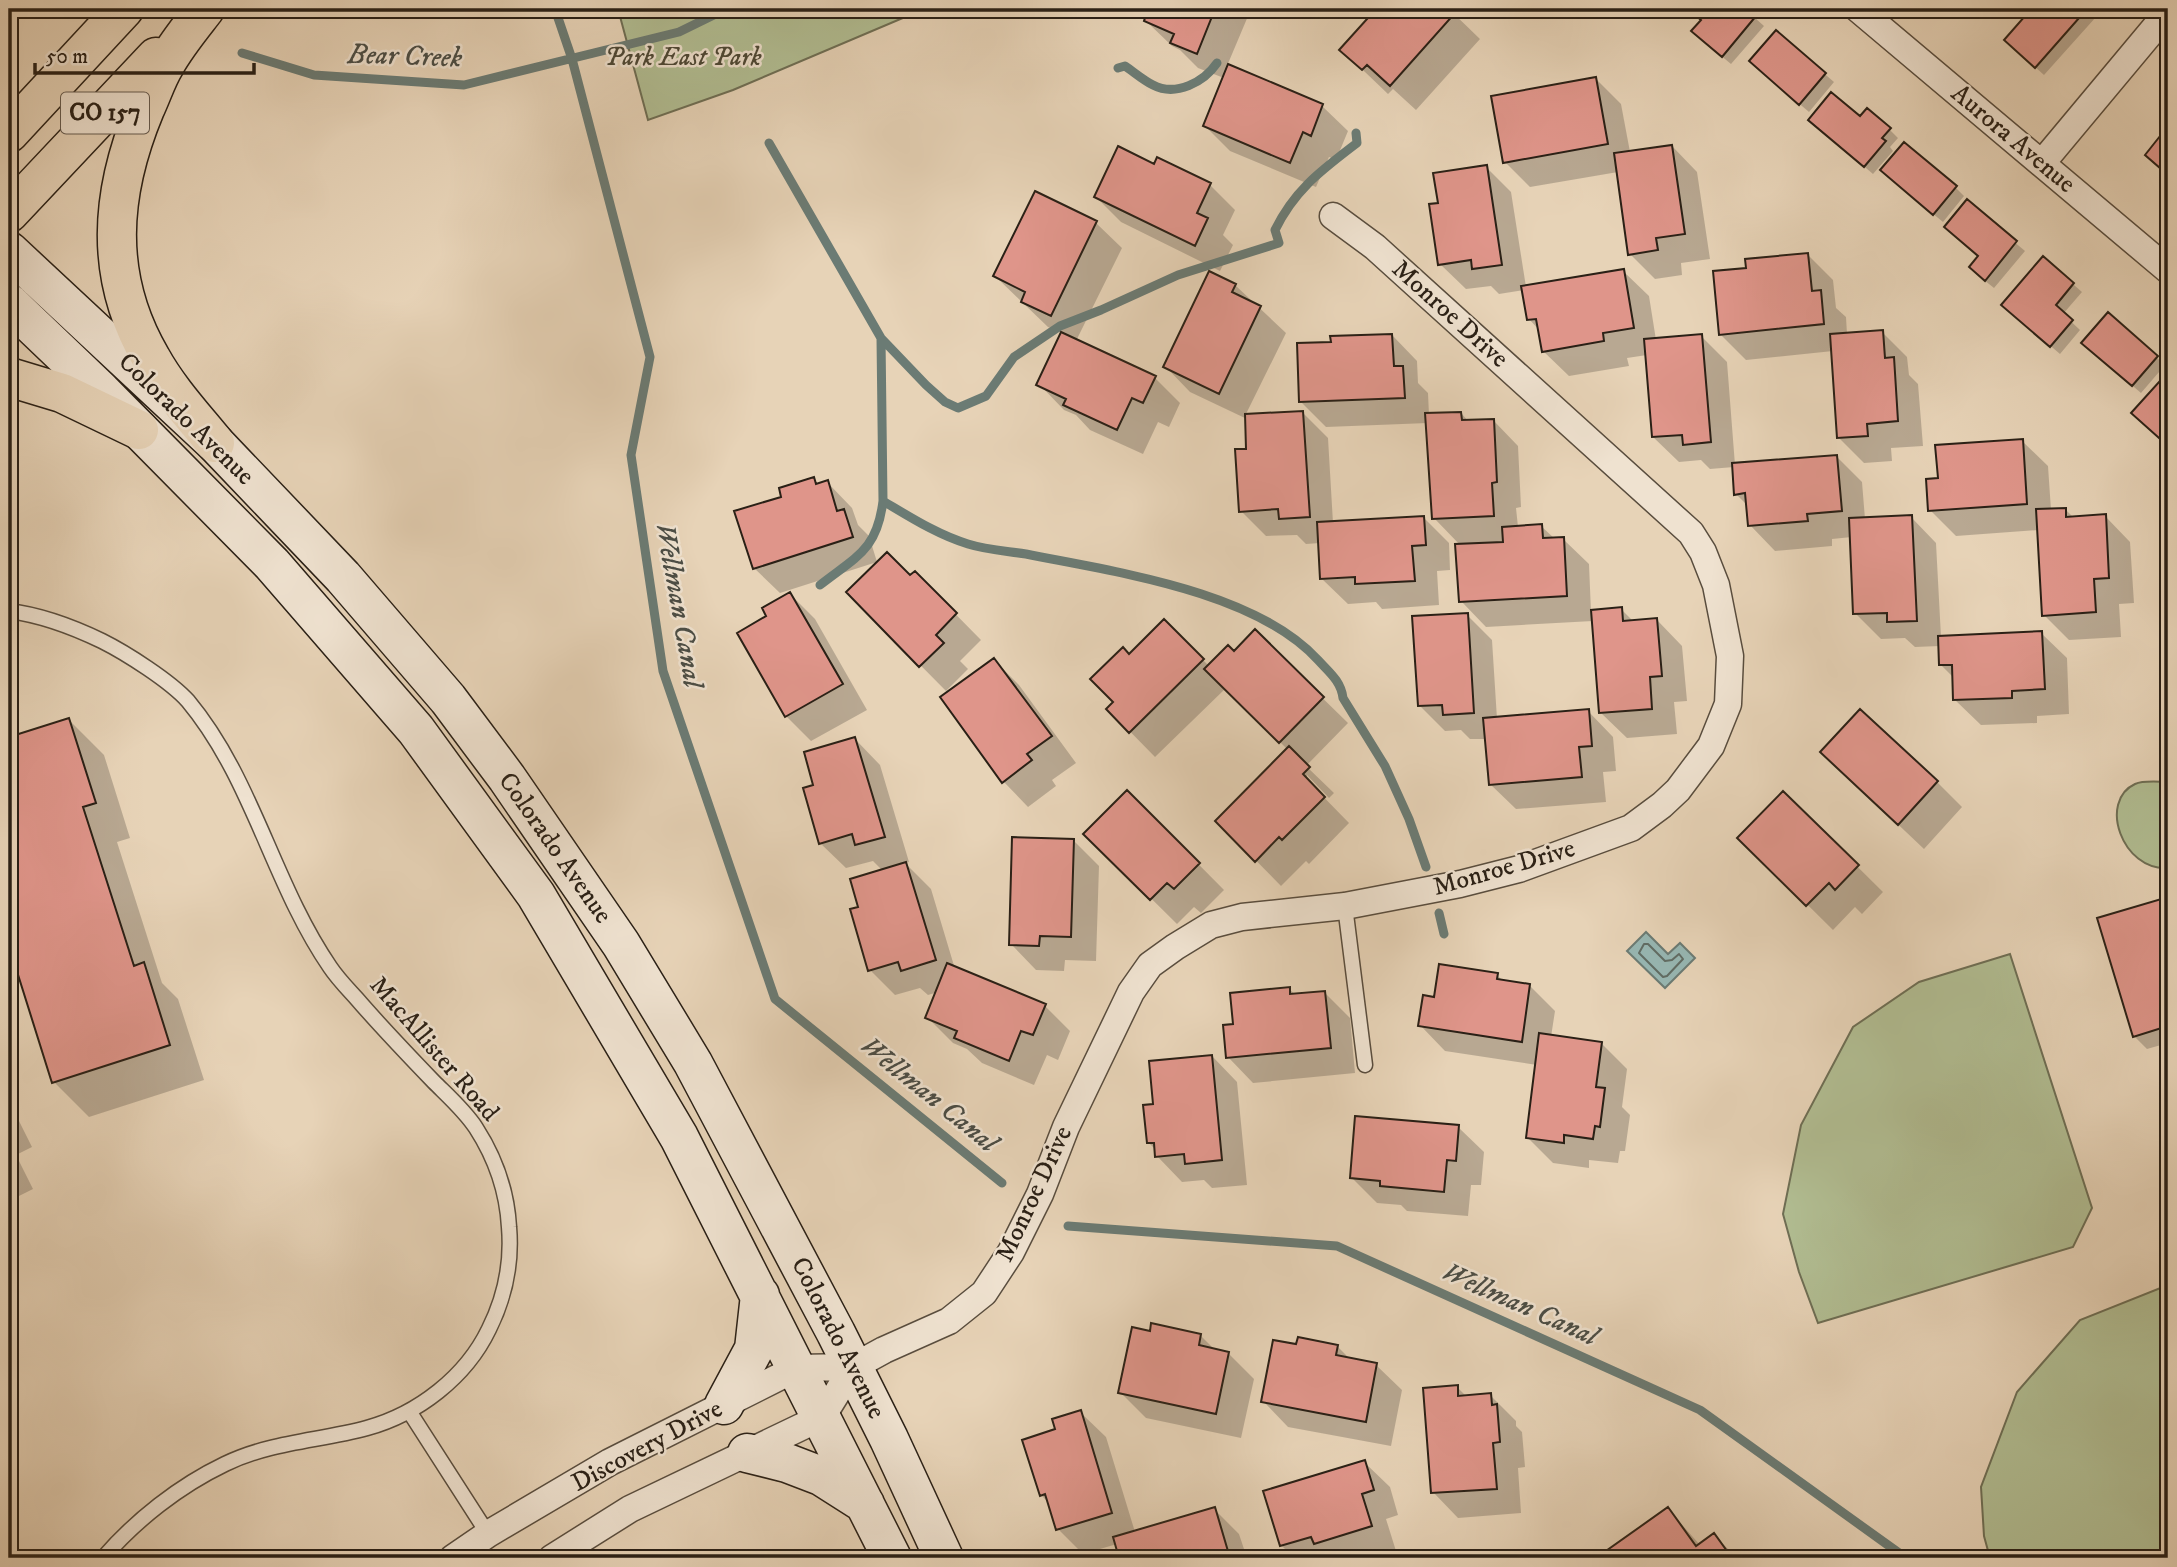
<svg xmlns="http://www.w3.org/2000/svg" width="2177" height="1567" font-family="'IM FELL DW Pica',serif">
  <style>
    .green { fill: #b1bd92; stroke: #6e6e54; stroke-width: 2 }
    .water { fill: #97b7b3; stroke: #6b7b74; stroke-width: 2 }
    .shadow { fill: #0003 }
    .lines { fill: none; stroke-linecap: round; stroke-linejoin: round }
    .shore { stroke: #606c64; stroke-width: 2 }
    .stream { stroke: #6b7b74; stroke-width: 9 }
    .building { fill: #df958a; stroke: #2a2016; stroke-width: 2 }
    .lane-casing { stroke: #594d3e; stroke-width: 17 }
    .street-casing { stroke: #594d3e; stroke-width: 29 }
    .secondary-casing { stroke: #2a2016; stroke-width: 41 }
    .highway-casing { stroke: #2a2016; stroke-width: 41 }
    .lane { stroke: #efe2d0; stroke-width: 14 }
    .street { stroke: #efe2d0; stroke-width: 26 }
    .secondary { stroke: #efe2d0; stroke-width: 38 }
    .highway { stroke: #e7d3b7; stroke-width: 38 }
    .labels { text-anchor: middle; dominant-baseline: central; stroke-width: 5; stroke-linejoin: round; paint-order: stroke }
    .shield { fill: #efe2d0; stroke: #655a4e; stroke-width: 2 }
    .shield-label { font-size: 24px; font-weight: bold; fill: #2a2016 }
    .park-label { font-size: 26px; font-style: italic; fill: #4c4735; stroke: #efe2d0 }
    .street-label { font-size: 26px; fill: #2a2016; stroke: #efe2d0 }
    .water-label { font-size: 28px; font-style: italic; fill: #4b4d45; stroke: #efe2d0 }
  </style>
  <rect width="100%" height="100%" fill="#e7d3b7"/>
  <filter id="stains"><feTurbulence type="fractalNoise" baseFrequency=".00286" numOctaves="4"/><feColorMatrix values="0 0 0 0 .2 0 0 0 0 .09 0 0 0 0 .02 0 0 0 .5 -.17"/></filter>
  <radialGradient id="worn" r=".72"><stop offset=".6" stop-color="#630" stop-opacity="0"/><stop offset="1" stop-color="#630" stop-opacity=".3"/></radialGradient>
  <path class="green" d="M618,9H924L733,90L648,120Z
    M2168,782V868C2122,871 2098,801 2135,784C2144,780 2159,782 2168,782Z
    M2010,954L2092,1208L2073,1247L1818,1323L1799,1272L1783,1214L1801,1125L1853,1027L1919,982Z
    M2168,1285V1558H1990L1984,1536L1981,1487L2017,1392L2080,1320Z"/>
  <path class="water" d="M1646,932L1668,954L1680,943L1695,958L1665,988L1627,951Z"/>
  <path class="shadow" d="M1146,9H1251L1227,66L1322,106L1348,131L1336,160L1329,157L1316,187L1230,151L1205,126L1224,78L1198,68L1180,50L1172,46L1146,21L1150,12Z
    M1379,9H1449L1480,39L1416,110L1393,89L1388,94L1342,50Z
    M1689,9H1745L1764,26L1731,64L1702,40L1703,20Z
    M2020,9H2088L2096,17L2044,75L2014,48L2027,16Z
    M1776,32L1834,82L1809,112L1760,70Z
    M1596,79L1621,104L1630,152L1672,146L1697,172L1710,259L1681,263L1682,275L1655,279L1630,254L1618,172L1530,187L1505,162Z
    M1860,119L1889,129L1898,138L1890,147L1893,151L1873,174L1819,128Z
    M1154,166L1210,185L1235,210L1223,235L1233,245L1220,271L1121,222L1096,197Z
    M1486,167L1511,192L1526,287L1623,271L1649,296L1656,340L1701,336L1727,362L1735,465L1837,457L1862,482L1865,519L1911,517L1936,543L1941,637L2041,633L2067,658L2069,714L2037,716V723L1981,725L1955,700L1954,678L1941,665L1940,646L1915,647L1905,638L1881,639L1855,613L1852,537L1832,539V546L1775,551L1750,525L1748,506L1736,494L1734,467L1710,469L1701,460L1679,462L1653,437L1647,355L1627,358L1629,366L1569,376L1543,351L1540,331L1529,319L1524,290L1499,294L1491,286L1466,289L1440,264V204Z
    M1891,179L1956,188L1964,196L1943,222Z
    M1967,202L2025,251L1994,288L1979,276L1980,257Z
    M1096,223L1122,248L1076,341L1155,378L1180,403L1169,427L1158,422L1143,454L1090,430L1076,415L1064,410L1039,384L1062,333L1048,327L995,276Z
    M1808,255L1833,280L1836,308L1846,317L1847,334L1882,332L1907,357L1909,375L1918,384L1923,446L1891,448L1892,461L1864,463L1839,438L1833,351L1746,360L1720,334L1748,269Z
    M2043,258L2082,292L2063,314L2080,330L2060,354L2012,313Z
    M1235,285L1286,333L1245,416L1303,413L1328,438L1333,523L1423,517L1449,543L1450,570L1437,571L1439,605L1382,609L1376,602L1348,604L1322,579L1320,543L1306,544L1297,535L1266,536L1241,511L1248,451L1247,419L1190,392L1165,366Z
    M1392,335L1417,361L1418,383L1428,393L1429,415L1461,413L1469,422L1493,420L1518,446L1521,507L1516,508L1518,527L1541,526L1555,539H1563L1589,564L1591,612L1621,609L1634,622L1657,620L1682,646L1687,701L1674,702L1677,734L1627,738L1601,713L1593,621L1486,627L1461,601V546L1434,518L1428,423L1326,427L1301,402L1332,344Z
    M2092,351L2156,357L2165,365L2141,393Z
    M2022,441L2048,466L2051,510L2065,509L2074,518L2105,516L2130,542L2134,603L2119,604L2121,637L2069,640L2044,615L2039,530L1956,536L1930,510Z
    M813,479L819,485L827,482L852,508L858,525L869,536L877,562L780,593L754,568L783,498Z
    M915,573L981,640L960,661L968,669L946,691L848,592L911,578Z
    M790,594L815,619L867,710L811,741L786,716L769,617Z
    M1467,615L1492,640L1497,719L1588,711L1613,737L1616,771L1603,772L1606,802L1516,809L1490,784L1486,739H1470L1461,730L1445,731L1420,706Z
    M1164,621L1209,666L1234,653L1255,632L1348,723L1306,766L1334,793L1329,798L1307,775V780L1349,823L1309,864L1306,861L1281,886L1217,821L1288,750L1226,688L1155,757L1108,709L1116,702L1129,656Z
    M994,660L1019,685L1076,763L1052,780L1056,786L1028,807L1003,781Z
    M69,720L104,755L130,838L117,842L162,983L178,999L204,1080L89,1117L54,1082L9,940V739Z
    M855,739L880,765L909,862L905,863L931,889L955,969L1045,1006L1070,1031L1058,1060L1047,1055L1034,1085L982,1063L967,1049L953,1043L927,1017L938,992L928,995L920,988L895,995L870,970L861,908L883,871L873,861L846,868L820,843L815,786Z
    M1848,777L1937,782L1962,807L1924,849Z
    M1127,792L1224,890L1201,913L1194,907L1177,924L1086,834Z
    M1783,793L1883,892L1862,914L1855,907L1833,930L1740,838Z
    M1074,841L1099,866L1096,961L1065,960L1064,971L1036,970L1011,944Z
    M2168,899V1043L2147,1049L2134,1036L2099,920Z
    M1497,975L1504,982L1530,986L1555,1011L1551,1037L1601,1043L1627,1069L1622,1107L1630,1115L1625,1151H1620L1618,1163L1589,1160V1168L1553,1163L1527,1137L1537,1065L1445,1051L1420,1025L1435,999Z
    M1289,989L1296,995L1324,992L1350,1018L1355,1073L1253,1083L1228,1057L1235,1026Z
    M1212,1056L1237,1082L1247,1185L1212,1188L1204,1180L1182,1182L1157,1156L1156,1150L1149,1143L1155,1105Z
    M9,1101L32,1147L16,1155L33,1189L9,1201Z
    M1458,1127L1484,1152L1481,1185H1471L1468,1216L1407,1211L1401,1205L1377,1203L1351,1177Z
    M1151,1333L1200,1335L1216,1351L1228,1353L1254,1379L1241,1438L1146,1418L1120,1392Z
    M1298,1346H1337L1351,1360L1376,1365L1402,1390L1391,1446L1288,1427L1263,1401Z
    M1457,1387L1467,1397L1490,1395L1516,1421V1426L1522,1432L1525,1467L1518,1468L1521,1513L1458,1518L1433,1492Z
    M1080,1412L1106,1437L1135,1532L1214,1509L1239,1534L1247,1558H1121L1117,1544L1083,1554L1058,1529L1050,1504L1041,1495L1057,1431Z
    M1364,1462L1390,1487L1398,1515L1386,1519L1396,1551L1373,1558H1294L1281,1545Z
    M1668,1509L1700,1545L1714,1535L1737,1558H1599Z"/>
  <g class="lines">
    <path class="shore" d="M1644,944H1648L1665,961L1672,960L1679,954L1683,959L1667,976L1663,977L1639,953Z"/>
    <path class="stream" d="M555,9L572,59L650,357L631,455L663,671L775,999L1002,1183
      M242,53L314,75L464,85L679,32L726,9
      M1118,68L1125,66C1134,72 1143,80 1153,85C1176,97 1204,82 1217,63
      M769,143L881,338L926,385L945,402L958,408L986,396L1014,357L1060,326L1101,310L1178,275L1279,243L1275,230C1295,189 1322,170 1357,143L1356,133
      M883,501C910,517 938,535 968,544C987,550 1007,551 1026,554C1115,572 1255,591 1318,660C1329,672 1341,681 1343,698L1385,766L1409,819L1426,867
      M820,585C857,556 877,550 883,501L881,338
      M1439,913L1444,934
      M1068,1226L1337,1246L1700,1410L1906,1558"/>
  </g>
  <path class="building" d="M1148,9H1215L1197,54L1170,43L1174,34L1144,21Z
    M1376,9H1452L1456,12L1390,86L1367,65L1362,70L1339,50Z
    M1688,9H1748L1756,16L1722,57L1691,31L1701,20Z
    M2018,9H2087L2035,68L2004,40L2026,15Z
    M1776,30L1826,73L1799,105L1749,61Z
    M1228,64L1323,104L1311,136L1303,132L1290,163L1203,126Z
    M1596,77L1608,144L1503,163L1491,96Z
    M1831,92L1860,116L1867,108L1891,128L1882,138L1886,141L1864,167L1808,120Z
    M2168,126V175L2145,155Z
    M1904,142L1957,186L1933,215L1880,170Z
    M1672,145L1685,234L1656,238L1658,250L1628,255L1614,153Z
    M1118,146L1154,164L1157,157L1211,183L1197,213L1208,218L1195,246L1094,197Z
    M1487,165L1502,265L1472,269L1471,260L1438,265L1429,204L1438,203L1433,173Z
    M1035,191L1097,221L1051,316L1021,302L1025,292L993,276Z
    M1967,199L2017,241L1985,281L1969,267L1978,256L1944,227Z
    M1808,253L1812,291L1821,290L1824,324L1719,335L1713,271L1746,268L1745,259Z
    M2043,256L2074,283L2056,305L2073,320L2050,347L2001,305Z
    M1624,269L1634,328L1603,333L1604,341L1542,352L1536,319L1527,320L1521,286Z
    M1209,271L1236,284L1232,292L1261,306L1219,394L1163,367Z
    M2108,312L2158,356L2132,386L2081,343Z
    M1883,330L1885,358L1894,357L1898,421L1867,424L1868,436L1837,438L1830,334Z
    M1061,332L1156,376L1143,403L1132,398L1117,430L1063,405L1066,399L1036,385Z
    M1392,334L1394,366H1403L1405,398L1299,402L1297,343L1331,342L1330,336Z
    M1702,334L1711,442L1683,445L1682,435L1652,437L1644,339Z
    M2168,372V446L2131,413Z
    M1303,411L1310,517L1279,519L1278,509L1239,512L1235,449H1246L1245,414Z
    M1461,412L1462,420L1494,419L1497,482L1492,483L1494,516L1432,519L1425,413Z
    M2023,439L2027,504L1928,511L1926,479L1938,478L1935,445Z
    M1837,455L1842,511L1807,514L1808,521L1748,526L1745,493L1734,495L1732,463Z
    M814,477L816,484L828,480L837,511L844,509L853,537L753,569L734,511L781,497L779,488Z
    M2066,508V517L2106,514L2109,578L2094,579L2096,612L2042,616L2036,509Z
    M1912,515L1917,621L1887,622V613L1853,614L1849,518Z
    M1424,516L1426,545L1412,546L1415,581L1355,584V577L1320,579L1317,522Z
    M1542,524L1543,538L1564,537L1567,596L1459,602L1455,544L1503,542L1502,527Z
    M887,552L910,575L915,571L957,613L936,635L944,643L919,667L846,592Z
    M790,592L843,684L785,717L737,633L766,616L762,608Z
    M1622,607L1623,621L1657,618L1662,676L1650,677L1652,709L1599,713L1591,610Z
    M1468,613L1474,713L1443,715L1442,705L1418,706L1412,616Z
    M1164,619L1204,659L1129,733L1106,709L1113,702L1090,679L1123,647L1129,654Z
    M1255,629L1324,697L1279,743L1204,669L1228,645L1234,651Z
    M2042,631L2045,689L2012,691V698L1953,700L1952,665H1939L1938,636Z
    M994,658L1052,736L1027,754L1032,760L1002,783L940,697Z
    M1589,709L1592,746L1579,747L1582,777L1489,785L1483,718Z
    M1860,709L1938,781L1898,825L1820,752Z
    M69,718L96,803L83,807L134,966L144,962L170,1045L52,1083L9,946V737Z
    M855,737L885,837L855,845L852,834L819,844L803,788L813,785L804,752Z
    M1289,746L1310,767L1303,774L1325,797L1282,840L1279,837L1255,862L1215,821Z
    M1127,790L1200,863L1174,889L1167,883L1150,900L1083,834Z
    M1783,791L1859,865L1835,890L1829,883L1806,906L1737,838Z
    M1012,837L1074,839L1071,937L1040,936L1039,946L1009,945Z
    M906,862L936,960L901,971L898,962L868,971L850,909L858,907L850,879Z
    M2168,897V1026L2133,1037L2097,918Z
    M947,963L1046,1004L1033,1035L1021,1031L1009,1061L954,1038L957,1031L925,1018Z
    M1439,964L1498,973L1497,979L1530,984L1522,1042L1418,1026L1423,995L1434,997Z
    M1290,987V994L1325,991L1331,1048L1226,1058L1223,1025L1233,1024L1230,993Z
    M1539,1033L1602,1042L1596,1087L1605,1088L1600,1127L1595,1126L1593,1139L1564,1135V1143L1526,1138Z
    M1212,1055L1222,1160L1185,1164L1184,1154L1155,1157L1154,1143H1147L1143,1105L1153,1104L1149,1061Z
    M1355,1116L1459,1125L1456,1161L1447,1160L1444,1192L1380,1186V1181L1350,1178Z
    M1151,1323L1201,1334L1199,1345L1229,1352L1216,1414L1118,1393L1132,1327L1150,1331Z
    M1298,1337L1338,1345L1336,1355L1377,1363L1366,1422L1261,1402L1273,1340L1296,1344Z
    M1458,1385V1396L1491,1393L1492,1405L1497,1404L1500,1442L1493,1443L1497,1489L1431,1493L1423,1388Z
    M1081,1410L1112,1513L1056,1530L1045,1494L1040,1496L1022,1440L1055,1429L1052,1419Z
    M1365,1460L1374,1490L1362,1494L1372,1526L1314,1544L1311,1537L1280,1546L1263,1491Z
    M1215,1507L1230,1558H1119L1113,1537Z
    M1668,1507L1696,1546L1714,1533L1732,1558H1596Z"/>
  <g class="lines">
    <g class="lane-casing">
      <path id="lane" d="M9,611C41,615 73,627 102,641C126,653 170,681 188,701C253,779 273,884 330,967C338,979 348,989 357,999C382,1028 408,1055 434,1082C448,1096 465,1111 476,1128C496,1159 507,1191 509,1227C512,1262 505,1297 489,1329C466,1377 418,1414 367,1428C319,1441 270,1442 225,1464C179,1486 136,1520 103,1558
        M1345,906L1365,1065
        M409,1411L488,1534"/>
    </g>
    <g class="street-casing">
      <path id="street" d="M1858,9L2168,270
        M2042,163L2168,12
        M453,1558L488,1534L610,1462L797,1368L853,1367
        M552,1558L630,1509L822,1417L853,1367L884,1350L949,1321L984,1293L1011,1252L1040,1194L1066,1127L1131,992L1150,965L1175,947L1211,925L1242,917L1345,906L1460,884L1519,869L1631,828L1662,805L1678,790L1711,746L1728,704L1730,656L1716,585L1703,552L1691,533L1375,247L1333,216"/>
    </g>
    <g class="secondary-casing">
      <path id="secondary" d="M9,251L215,443L343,577L448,699L507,778L621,944L693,1063L836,1333L889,1439L944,1558
        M9,303L101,391L272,564L416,730L536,895L679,1137L892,1558
        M724,1405L754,1349L760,1295
        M747,1453L787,1463L821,1476L865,1504"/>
    </g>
    <g class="highway-casing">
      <path id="highway" d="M205,9C191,27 176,45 165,65C157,78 152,94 145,109C110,193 103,276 151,358C168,389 193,416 215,443
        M9,133L124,9
        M9,213L156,57
        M9,377L62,393L139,430"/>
    </g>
    <use href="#lane" class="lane"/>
    <use href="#street" class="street"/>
    <use href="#secondary" class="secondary"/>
    <use href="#highway" class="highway"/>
  </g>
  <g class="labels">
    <rect class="shield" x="61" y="92.5" width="88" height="41" rx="5"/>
    <g class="shield-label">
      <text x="105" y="113">CO 157</text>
    </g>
    <g class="park-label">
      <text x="683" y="57">Park East Park</text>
    </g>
    <g class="street-label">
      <text transform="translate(2013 139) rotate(40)">Aurora Avenue</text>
      <text transform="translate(1450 314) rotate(42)">Monroe Drive</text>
      <text transform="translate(186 419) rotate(44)">Colorado Avenue</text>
      <text transform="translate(555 848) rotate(55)">Colorado Avenue</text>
      <text transform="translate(1504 868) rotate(-16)">Monroe Drive</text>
      <text transform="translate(434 1049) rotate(49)">MacAllister Road</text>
      <text transform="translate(1034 1194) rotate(-65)">Monroe Drive</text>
      <text transform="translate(838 1338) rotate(63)">Colorado Avenue</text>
      <text transform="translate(647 1446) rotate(-28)">Discovery Drive</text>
    </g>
    <g class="water-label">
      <text transform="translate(405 56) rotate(2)">Bear Creek</text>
      <text transform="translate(679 605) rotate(80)">Wellman Canal</text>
      <text transform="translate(929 1094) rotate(39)">Wellman Canal</text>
      <text transform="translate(1520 1304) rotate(24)">Wellman Canal</text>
    </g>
  </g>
  <rect width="2177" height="1567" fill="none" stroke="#e7d3b7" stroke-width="35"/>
  <rect x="10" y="10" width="2156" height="1546" fill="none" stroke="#2a2016" stroke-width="3.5"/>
  <rect x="18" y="18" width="2142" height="1532" fill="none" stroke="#2a2016" stroke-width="2"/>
  <path d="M35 63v10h219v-10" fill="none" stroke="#2a2016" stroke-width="3.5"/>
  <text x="46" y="63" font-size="21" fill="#2a2016" stroke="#efe2d0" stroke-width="5" paint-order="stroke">50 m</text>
  <rect width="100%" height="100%" filter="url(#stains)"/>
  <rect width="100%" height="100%" fill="url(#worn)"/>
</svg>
